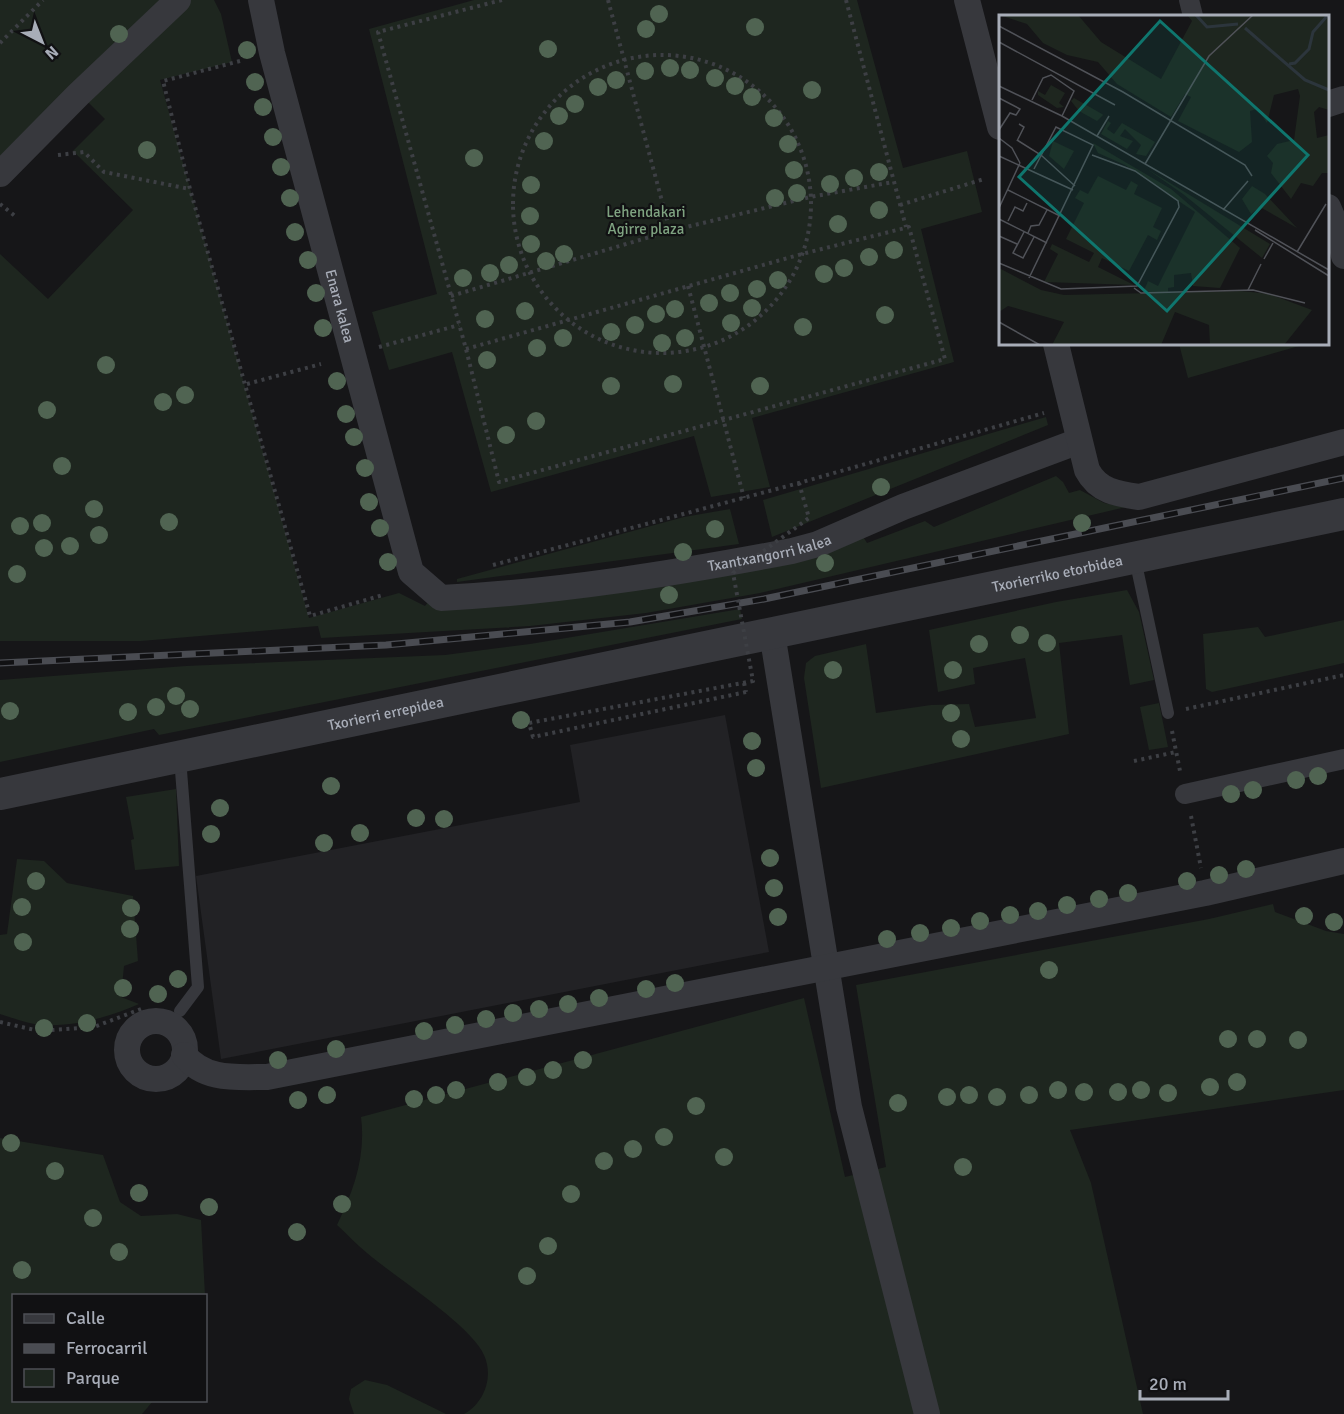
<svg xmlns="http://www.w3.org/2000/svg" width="1344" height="1414" font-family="Signika,sans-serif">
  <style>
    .built { fill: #222225 }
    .green { fill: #1e261f }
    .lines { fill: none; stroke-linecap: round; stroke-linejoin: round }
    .path { stroke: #3d3f44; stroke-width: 4; stroke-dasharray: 3 4.5; stroke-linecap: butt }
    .service { stroke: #37383d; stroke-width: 12 }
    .pedestrian { stroke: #37383d; stroke-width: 20 }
    .minor { stroke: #37383d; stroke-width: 26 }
    .tertiary { stroke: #37383d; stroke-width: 32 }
    .rail-casing { stroke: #4a4c52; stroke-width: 7 }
    .rail { stroke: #111113; stroke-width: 4.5; stroke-dasharray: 14; stroke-linecap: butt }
    .path-bridge { stroke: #3d3f44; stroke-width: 4; stroke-dasharray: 3 4.5; stroke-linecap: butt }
    .tree { fill: #506452 }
    .labels { text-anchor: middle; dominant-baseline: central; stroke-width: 4.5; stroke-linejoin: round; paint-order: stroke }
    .park-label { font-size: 15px; fill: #7fa381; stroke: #111113 }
    .street-label { font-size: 15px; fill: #a8adb8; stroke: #111113 }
    .inset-river { fill: none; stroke: #2c353c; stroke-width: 3 }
    .inset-road { fill: none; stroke: #505258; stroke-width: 1.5 }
    .view { fill: #0f766e; fill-opacity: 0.15; stroke: #0f766e; stroke-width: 3 }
    .inset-edge { fill: none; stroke: #a8adb8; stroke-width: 3 }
  </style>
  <rect width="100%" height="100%" fill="#161618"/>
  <path class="built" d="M725,715L769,952L221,1059L196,876L580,802L570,745Z"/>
  <path class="green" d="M0,0H160L0,156Z
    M185,0H214L221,14L232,62L160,80L309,618L399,593L425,606L430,600L862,535L867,543L925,521L934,527L1056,476L1063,482L1069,493L1080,490L1104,503L1126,507L760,593L646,613L530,626L321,638L318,626L141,641H0V254L48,299L133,210L73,151L105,119L86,100Z
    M474,0H857L903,168L967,151L982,212L921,229L954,362L752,418L770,487L711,497L694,436L491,492L452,352L389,370L372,312L437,294L369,29Z
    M1179,344H1306L1188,378Z
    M1046,417L1048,425L772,537L763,500Z
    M730,509L739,544L457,582V579L684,517Z
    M1127,590L1139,612L1154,680L1130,685L1122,635L1059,643L1069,734L821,788L804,678L806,663L815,656L866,644L876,713L931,705L969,704L975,727L1036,718L1025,658L973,668L975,684L938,692L929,630L1056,602Z
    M740,609L742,619L159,735L154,729L0,762V680L186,666L445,655L530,644Z
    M1344,620V663L1212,692L1206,689L1203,634L1258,627L1265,637Z
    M1159,703L1168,747L1149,750L1140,707Z
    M176,789L179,866L135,870L131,840L134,839L126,797Z
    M17,859L44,861L67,883L133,896L138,961L124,966L121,997L139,1004C109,1017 75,1027 42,1025C28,1024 13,1018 0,1014V935L7,934Z
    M1273,904L1275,912L1326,931L1344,934V1090L1070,1130L1091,1183L1143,1414H464C484,1403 494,1377 484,1355C471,1325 395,1277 367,1253C357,1245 347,1234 337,1225C354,1190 366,1156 361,1117L804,998L845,1177L886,1167L856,985L1209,919Z
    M0,1138L103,1155L120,1202L141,1216L177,1214L201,1220L205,1295L14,1296V1400L153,1401L142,1414H0Z
    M365,1380L387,1385L446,1414H354L349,1399L351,1389Z"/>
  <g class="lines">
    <path class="path" d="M608,0L670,231
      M846,0L906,227
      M0,43L43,0
      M513 204a149 149 0 1 1 298 0a149 149 0 1 1-298 0Z
      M240,61L163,81L190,189L310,616L383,595
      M58,155L84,152L104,172L190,189
      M0,204L15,216
      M900,205L984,179
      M688,286L744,498
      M451,296L670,231L810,197L893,182
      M379,347L459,325
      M466,349L802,254L909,227L945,359L499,482L466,349L378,32L502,0
      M247,384L321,364
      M493,565L799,483L1044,413
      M744,683L746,692
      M1186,709L1344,675
      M1172,731L1180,771
      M1134,761L1176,752
      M1191,816L1201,868
      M0,1022L39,1031L94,1027L141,1009"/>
    <path class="service" d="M1135,559L1168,713
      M180,758L198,987L180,1011"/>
    <path class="pedestrian" d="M1189,0L1193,16
      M1185,794L1344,759"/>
    <g class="minor">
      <path id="s1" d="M261,0L272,53L411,572L441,598C559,592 677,573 792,551L818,544L903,507L1079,441"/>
      <path d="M967,0L1000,127"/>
      <path d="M1328,104L1344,99"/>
      <path d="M0,174L78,95L178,0"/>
      <path d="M1328,207L1339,233L1344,256"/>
      <path d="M1056,344L1087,470C1098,491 1117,494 1139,497L1344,442"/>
      <path d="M772,633L849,1107L927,1414"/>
      <circle cx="156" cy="1050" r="29"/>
      <path d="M184,1055C205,1081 236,1077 267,1077L1205,893L1344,861"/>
    </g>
    <path class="tertiary" id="s2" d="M0,794L1344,514"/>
    <g class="rail-casing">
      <path id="rail" d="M0,663L386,645L630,622L764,599L1344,478"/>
    </g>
    <use href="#rail" class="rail"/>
    <path class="path-bridge" d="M746,692L533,737L529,723L753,681L733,573L809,518L799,483"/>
  </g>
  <g class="tree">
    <circle cx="659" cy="14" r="9"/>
    <circle cx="755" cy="27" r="9"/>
    <circle cx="646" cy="29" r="9"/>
    <circle cx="119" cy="34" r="9"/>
    <circle cx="548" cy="49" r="9"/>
    <circle cx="247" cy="50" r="9"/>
    <circle cx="670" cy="68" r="9"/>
    <circle cx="690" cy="70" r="9"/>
    <circle cx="645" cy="71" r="9"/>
    <circle cx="715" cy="78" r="9"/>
    <circle cx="616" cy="80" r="9"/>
    <circle cx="255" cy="82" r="9"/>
    <circle cx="735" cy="86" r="9"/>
    <circle cx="598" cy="87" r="9"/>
    <circle cx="812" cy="90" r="9"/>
    <circle cx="752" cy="97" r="9"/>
    <circle cx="575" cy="104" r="9"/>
    <circle cx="263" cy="107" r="9"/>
    <circle cx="559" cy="116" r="9"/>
    <circle cx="774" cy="118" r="9"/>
    <circle cx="273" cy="137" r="9"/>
    <circle cx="544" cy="141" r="9"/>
    <circle cx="788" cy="144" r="9"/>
    <circle cx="147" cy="150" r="9"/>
    <circle cx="474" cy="158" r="9"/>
    <circle cx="281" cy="167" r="9"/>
    <circle cx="794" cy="170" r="9"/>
    <circle cx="879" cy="172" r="9"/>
    <circle cx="854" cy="178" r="9"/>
    <circle cx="830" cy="184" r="9"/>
    <circle cx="531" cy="185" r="9"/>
    <circle cx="797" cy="193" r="9"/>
    <circle cx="290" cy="198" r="9"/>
    <circle cx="775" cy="198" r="9"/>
    <circle cx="879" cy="210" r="9"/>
    <circle cx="530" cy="216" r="9"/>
    <circle cx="838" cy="224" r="9"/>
    <circle cx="295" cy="232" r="9"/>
    <circle cx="531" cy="244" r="9"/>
    <circle cx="894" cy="250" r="9"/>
    <circle cx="564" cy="254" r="9"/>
    <circle cx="869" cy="257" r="9"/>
    <circle cx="308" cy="260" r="9"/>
    <circle cx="546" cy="261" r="9"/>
    <circle cx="509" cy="265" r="9"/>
    <circle cx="844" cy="268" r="9"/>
    <circle cx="490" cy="273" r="9"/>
    <circle cx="824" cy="274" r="9"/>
    <circle cx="463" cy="278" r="9"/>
    <circle cx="778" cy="280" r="9"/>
    <circle cx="757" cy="289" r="9"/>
    <circle cx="316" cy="293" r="9"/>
    <circle cx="730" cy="293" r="9"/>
    <circle cx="709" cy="303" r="9"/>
    <circle cx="752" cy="308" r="9"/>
    <circle cx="675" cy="309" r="9"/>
    <circle cx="525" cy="311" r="9"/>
    <circle cx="656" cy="314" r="9"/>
    <circle cx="885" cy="315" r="9"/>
    <circle cx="485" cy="319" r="9"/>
    <circle cx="731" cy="323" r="9"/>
    <circle cx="635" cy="325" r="9"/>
    <circle cx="803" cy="327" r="9"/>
    <circle cx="323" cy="328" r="9"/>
    <circle cx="611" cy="332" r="9"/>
    <circle cx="563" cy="338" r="9"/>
    <circle cx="685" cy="338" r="9"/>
    <circle cx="662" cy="343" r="9"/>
    <circle cx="537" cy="348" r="9"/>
    <circle cx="487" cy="360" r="9"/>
    <circle cx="106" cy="365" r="9"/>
    <circle cx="337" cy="381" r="9"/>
    <circle cx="673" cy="384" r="9"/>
    <circle cx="611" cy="386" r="9"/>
    <circle cx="760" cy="386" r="9"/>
    <circle cx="185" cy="395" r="9"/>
    <circle cx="163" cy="402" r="9"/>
    <circle cx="47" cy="410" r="9"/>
    <circle cx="346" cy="414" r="9"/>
    <circle cx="536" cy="421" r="9"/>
    <circle cx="506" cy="435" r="9"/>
    <circle cx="354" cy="437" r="9"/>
    <circle cx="62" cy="466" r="9"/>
    <circle cx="365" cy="468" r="9"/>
    <circle cx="881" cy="487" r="9"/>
    <circle cx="369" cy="502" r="9"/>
    <circle cx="94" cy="509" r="9"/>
    <circle cx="169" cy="522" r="9"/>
    <circle cx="42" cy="523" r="9"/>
    <circle cx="1082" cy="523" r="9"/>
    <circle cx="20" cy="526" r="9"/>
    <circle cx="380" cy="528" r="9"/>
    <circle cx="715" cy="529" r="9"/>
    <circle cx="99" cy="535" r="9"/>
    <circle cx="70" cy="546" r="9"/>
    <circle cx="44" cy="548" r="9"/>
    <circle cx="683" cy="552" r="9"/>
    <circle cx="388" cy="562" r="9"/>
    <circle cx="825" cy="563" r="9"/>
    <circle cx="17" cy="574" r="9"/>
    <circle cx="669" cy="595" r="9"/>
    <circle cx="1020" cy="635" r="9"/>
    <circle cx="1047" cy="643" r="9"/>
    <circle cx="979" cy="644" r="9"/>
    <circle cx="833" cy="670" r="9"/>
    <circle cx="953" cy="670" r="9"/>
    <circle cx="176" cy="696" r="9"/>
    <circle cx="156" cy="707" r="9"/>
    <circle cx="190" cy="709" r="9"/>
    <circle cx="10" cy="711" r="9"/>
    <circle cx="128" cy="712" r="9"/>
    <circle cx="951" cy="713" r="9"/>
    <circle cx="521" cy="720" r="9"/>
    <circle cx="961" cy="739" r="9"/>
    <circle cx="752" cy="741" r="9"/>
    <circle cx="756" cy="768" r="9"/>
    <circle cx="1318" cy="776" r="9"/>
    <circle cx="1296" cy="780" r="9"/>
    <circle cx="331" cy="786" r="9"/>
    <circle cx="1253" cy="790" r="9"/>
    <circle cx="1231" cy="794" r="9"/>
    <circle cx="220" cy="808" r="9"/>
    <circle cx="416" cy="818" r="9"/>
    <circle cx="444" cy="819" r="9"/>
    <circle cx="360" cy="833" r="9"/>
    <circle cx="211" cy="834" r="9"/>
    <circle cx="324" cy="843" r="9"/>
    <circle cx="770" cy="858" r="9"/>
    <circle cx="1246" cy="869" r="9"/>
    <circle cx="1219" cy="875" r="9"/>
    <circle cx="36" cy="881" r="9"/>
    <circle cx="1187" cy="881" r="9"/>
    <circle cx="774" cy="888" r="9"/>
    <circle cx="1128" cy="893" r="9"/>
    <circle cx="1099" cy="899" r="9"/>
    <circle cx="1067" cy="905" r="9"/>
    <circle cx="22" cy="907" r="9"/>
    <circle cx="131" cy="908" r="9"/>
    <circle cx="1038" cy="911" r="9"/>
    <circle cx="1010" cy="915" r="9"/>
    <circle cx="1304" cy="916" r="9"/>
    <circle cx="778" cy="917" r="9"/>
    <circle cx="980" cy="921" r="9"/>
    <circle cx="1334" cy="922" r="9"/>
    <circle cx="951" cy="928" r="9"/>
    <circle cx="130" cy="929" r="9"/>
    <circle cx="920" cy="933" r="9"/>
    <circle cx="887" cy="939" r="9"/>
    <circle cx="23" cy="942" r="9"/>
    <circle cx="1049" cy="970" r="9"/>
    <circle cx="178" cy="979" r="9"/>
    <circle cx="675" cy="983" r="9"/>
    <circle cx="123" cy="988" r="9"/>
    <circle cx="646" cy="989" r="9"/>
    <circle cx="158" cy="994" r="9"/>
    <circle cx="599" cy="998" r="9"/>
    <circle cx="568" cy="1004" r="9"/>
    <circle cx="539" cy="1009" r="9"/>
    <circle cx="513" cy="1013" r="9"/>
    <circle cx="486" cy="1019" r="9"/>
    <circle cx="87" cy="1023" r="9"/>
    <circle cx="455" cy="1025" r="9"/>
    <circle cx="44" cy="1028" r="9"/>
    <circle cx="424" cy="1031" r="9"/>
    <circle cx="1228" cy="1039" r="9"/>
    <circle cx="1257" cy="1039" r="9"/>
    <circle cx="1298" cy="1040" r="9"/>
    <circle cx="336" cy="1049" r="9"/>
    <circle cx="278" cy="1060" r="9"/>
    <circle cx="583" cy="1060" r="9"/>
    <circle cx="553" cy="1070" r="9"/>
    <circle cx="527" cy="1077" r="9"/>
    <circle cx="498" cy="1082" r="9"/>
    <circle cx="1237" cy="1082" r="9"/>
    <circle cx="1210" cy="1087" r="9"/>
    <circle cx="456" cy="1090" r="9"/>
    <circle cx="1058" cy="1090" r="9"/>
    <circle cx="1141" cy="1090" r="9"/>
    <circle cx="1084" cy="1092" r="9"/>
    <circle cx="1118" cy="1092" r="9"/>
    <circle cx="1168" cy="1093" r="9"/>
    <circle cx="327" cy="1095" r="9"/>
    <circle cx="436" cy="1095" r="9"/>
    <circle cx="969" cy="1095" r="9"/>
    <circle cx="1029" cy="1095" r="9"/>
    <circle cx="947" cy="1097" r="9"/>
    <circle cx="997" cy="1097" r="9"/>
    <circle cx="414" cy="1099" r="9"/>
    <circle cx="298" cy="1100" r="9"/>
    <circle cx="898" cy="1103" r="9"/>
    <circle cx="696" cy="1106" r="9"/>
    <circle cx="664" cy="1137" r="9"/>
    <circle cx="11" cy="1143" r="9"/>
    <circle cx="633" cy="1149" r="9"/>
    <circle cx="724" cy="1157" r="9"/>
    <circle cx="604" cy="1161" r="9"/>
    <circle cx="963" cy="1167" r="9"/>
    <circle cx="55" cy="1171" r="9"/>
    <circle cx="139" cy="1193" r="9"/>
    <circle cx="571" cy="1194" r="9"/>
    <circle cx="342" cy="1204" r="9"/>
    <circle cx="209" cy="1207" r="9"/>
    <circle cx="93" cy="1218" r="9"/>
    <circle cx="297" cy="1232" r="9"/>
    <circle cx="548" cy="1246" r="9"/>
    <circle cx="119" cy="1252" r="9"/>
    <circle cx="22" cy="1270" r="9"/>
    <circle cx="527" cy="1276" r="9"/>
  </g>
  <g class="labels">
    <g class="park-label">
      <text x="646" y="212">Lehendakari<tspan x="646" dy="17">Agirre plaza</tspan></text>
    </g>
    <g class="street-label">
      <text stroke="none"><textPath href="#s1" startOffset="316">Enara kalea</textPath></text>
      <text stroke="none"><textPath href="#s1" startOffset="963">Txantxangorri kalea</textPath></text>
      <text stroke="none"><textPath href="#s2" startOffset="1080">Txorierriko etorbidea</textPath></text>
      <text stroke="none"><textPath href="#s2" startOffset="394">Txorierri errepidea</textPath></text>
    </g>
  </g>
  <g transform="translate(999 15)">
    <rect width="330" height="330" fill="#161618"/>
    <path d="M0,0H79L102,27L162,64L193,6L188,0H330V95L320,92L315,97L318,123L330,120V158H323L314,171L302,168L292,184L272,158L274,148L268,141L278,129L295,125L301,81L299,74L275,80L268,108L258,94L251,96L253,127L240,137L179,106L192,82L186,79L172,102L118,69L99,47L68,40L44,28L28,9ZM52,70L66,78L60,88L65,92L58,93L39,80V76L46,80ZM75,83L103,99L104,100L98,106L80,96L72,86ZM109,106L112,108L108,114L115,119L123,108L156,127L147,141L137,139L142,130L126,114L121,121L134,126L128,134L102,119ZM54,126L75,136L65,154L50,141ZM94,128L172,174L241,233L221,273L194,271L192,258L175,260V272L169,273V277L144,278L149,266L159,271L196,197L126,150L99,138ZM148,154L271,229L263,243L184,179ZM99,161L127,175L132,166L139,170L135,179L163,193L154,212L162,216L158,225L149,220L130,256L103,243L99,252L135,270L45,267L59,239L51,234L53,229L90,247L95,238L67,224L85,188L76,183L81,175L89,179ZM253,171L266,179L298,213L261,192L252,199L243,184ZM0,253L42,275L65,280L243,276L270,279L313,295L285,330H211L210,310L176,297L162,330H53L65,307L9,291L0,297Z" fill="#1e261f"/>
    <path class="inset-river" d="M197,0L208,12L239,9M246,13L306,65L330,75M290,49L296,48L310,34L314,17L329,0"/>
    <path class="inset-road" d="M0,11L124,77L246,150L253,161M0,27L116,90M0,71L63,101L330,255M0,83L21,94L17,100L11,98L0,115M33,85L44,63L52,60L75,76L63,101M98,121L110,101M0,123L13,133L21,148M18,125L42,140L76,171M18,126L25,112L20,109M0,141L74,175M146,149L210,41L254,0M9,175L61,201M0,193L21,148M224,195L249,166M0,204L48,228M9,206L16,192L24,196L28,188M256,215L330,261M25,217L14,238L24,243L35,222M29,218L32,211L40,210L48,195M0,221L18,229M298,237L327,189M265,244L274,228M0,248L62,274L138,271L180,192L179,186L136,156L93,140M30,263L94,130L57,112L35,154M135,273L142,278L254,275L306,288M249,275L262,249M0,307L41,330"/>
    <path class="view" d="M161,6L309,140L168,296L20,162Z"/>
    <rect width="330" height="330" class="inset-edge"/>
  </g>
  <rect x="12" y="1294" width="195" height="108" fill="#111113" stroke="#4d4f55" stroke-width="1.5"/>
  <rect x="24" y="1314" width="30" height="9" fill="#37383d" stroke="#4d4f55" stroke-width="1.5"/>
  <text x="66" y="1324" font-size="18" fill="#a8adb8">Calle</text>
  <rect x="24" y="1344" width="30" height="9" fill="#4a4c52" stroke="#4d4f55" stroke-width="1.5"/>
  <text x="66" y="1354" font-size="18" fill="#a8adb8">Ferrocarril</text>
  <rect x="24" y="1369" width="30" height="18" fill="#1e261f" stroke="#4d4f55" stroke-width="1.5"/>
  <text x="66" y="1384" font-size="18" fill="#a8adb8">Parque</text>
  <g transform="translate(42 42) rotate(138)" stroke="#111113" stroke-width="4.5" paint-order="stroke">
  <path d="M0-4.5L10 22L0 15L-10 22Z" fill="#a8adb8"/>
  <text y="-9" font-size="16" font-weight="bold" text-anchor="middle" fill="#a8adb8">N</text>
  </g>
  <path d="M1140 1390v9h88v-9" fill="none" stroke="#a8adb8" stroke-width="3"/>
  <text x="1149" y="1390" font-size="18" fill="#a8adb8" stroke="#111113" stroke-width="4.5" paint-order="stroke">20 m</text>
</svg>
